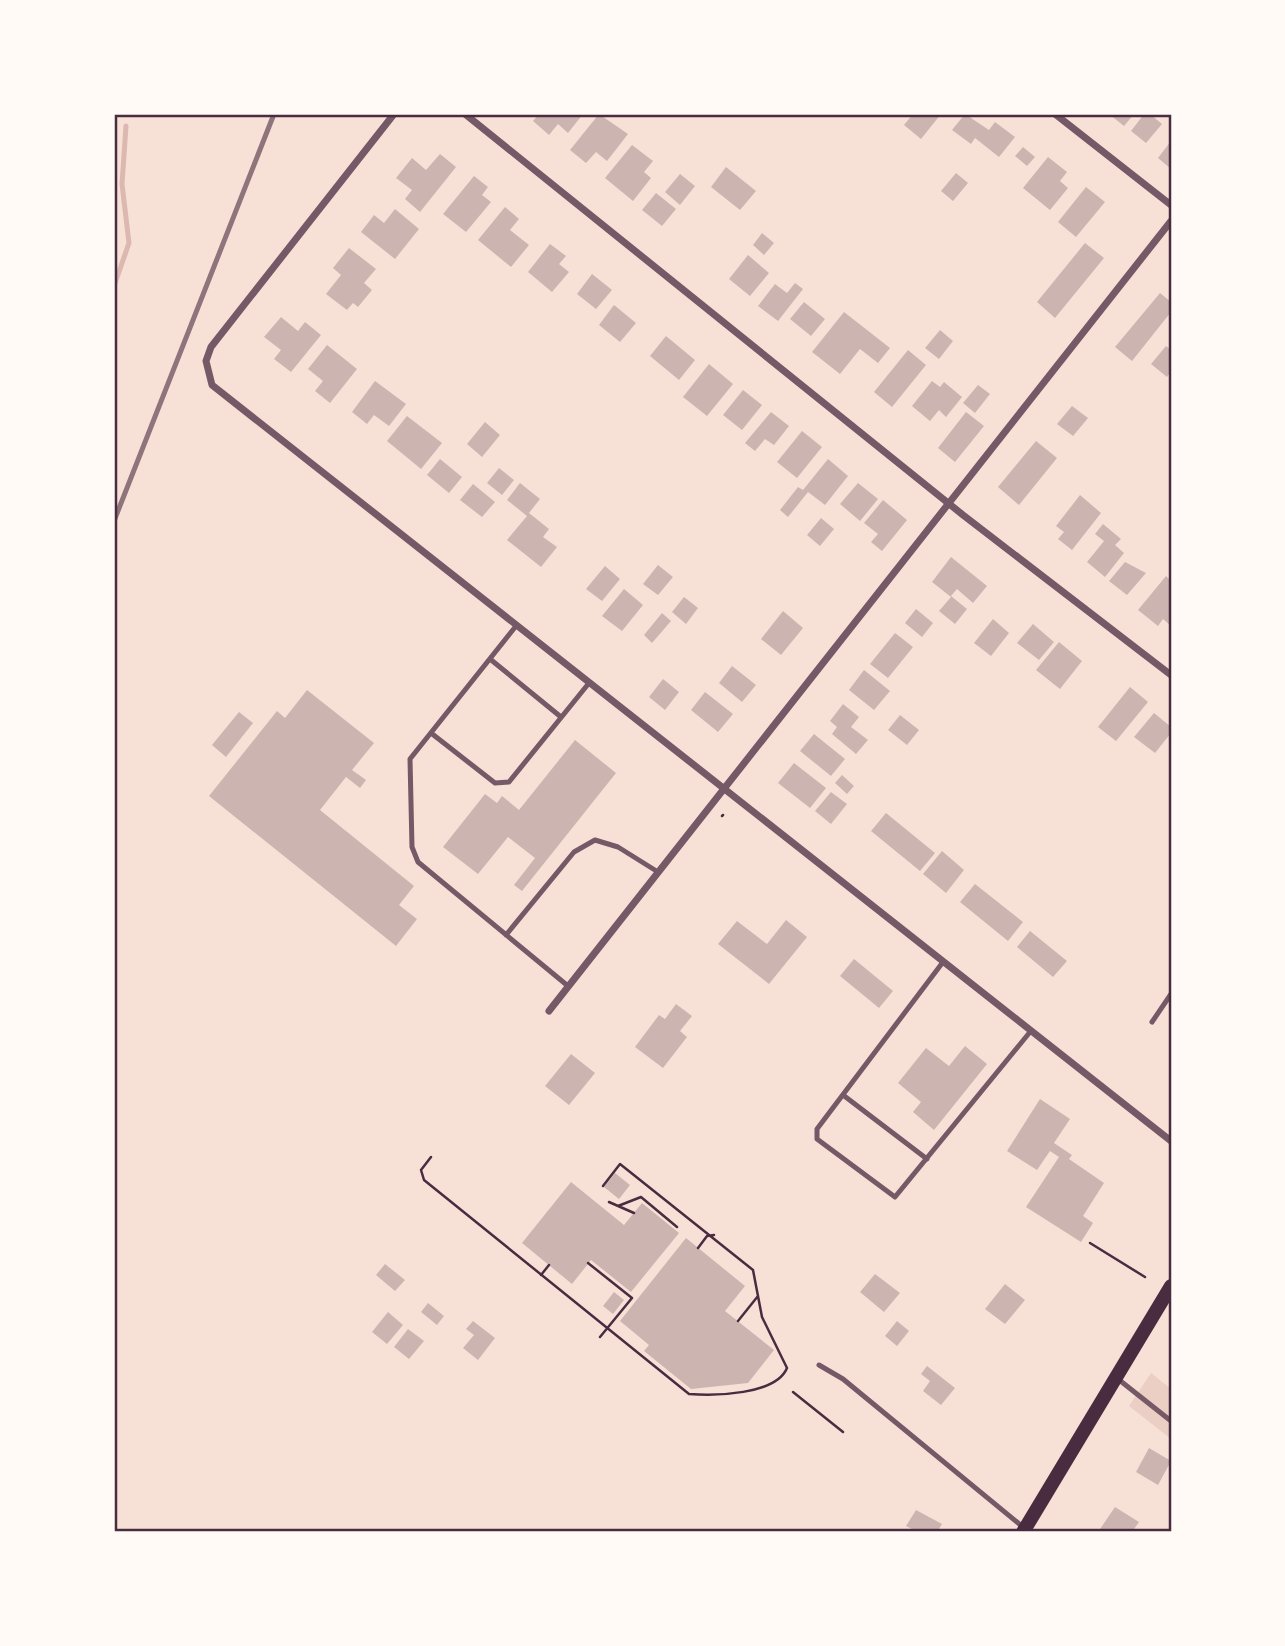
<svg xmlns="http://www.w3.org/2000/svg" width="1285" height="1646" font-family="Overpass,sans-serif">
  <style>
    .green { fill: #ebcfc5 }
    .lines { fill: none; stroke-linecap: round; stroke-linejoin: round }
    .stream { stroke: #dcb8b0; stroke-width: 5 }
    .building { fill: #ccb4b1 }
    .path { stroke: #4a2c40; stroke-width: 2.5 }
    .service { stroke: #755966; stroke-width: 5 }
    .minor { stroke: #755966; stroke-width: 7 }
    .secondary { stroke: #4a2c40; stroke-width: 14 }
    .rail { stroke: #8f747c; stroke-width: 5 }
    .neatline { fill: none; stroke: #4a2c40; stroke-width: 2.5 }
  </style>
  <rect width="100%" height="100%" fill="#f7e1d7"/>
  <path class="green" d="M1151,1373L1171,1389V1439L1129,1406Z"/>
  <g class="lines">
    <path class="stream" d="M114,286L129,243L122,184L126,126"/>
  </g>
  <path class="building" d="M539,114H583L568,133L558,124L549,135L533,121Z
    M599,114L628,134L607,161L596,152L586,163L570,150Z
    M913,114H941L921,139L904,125Z
    M965,114L989,130L995,122L1015,137L999,157L975,138L971,144L952,130Z
    M1109,114H1134L1124,126Z
    M1144,114H1150L1162,124L1146,143L1131,131Z
    M1171,141V169L1158,158Z
    M632,145L653,161L644,172L651,178L633,201L605,178Z
    M1023,147L1035,157L1027,166L1015,156Z
    M440,154L456,167L420,212L405,199L412,190L396,178L412,158L426,170Z
    M1048,157L1067,172L1060,181L1068,188L1050,210L1023,188Z
    M726,167L756,191L740,210L711,187Z
    M956,173L968,183L953,201L941,191Z
    M680,174L695,186L680,205L665,192Z
    M474,176L488,187L482,195L491,202L466,232L443,214Z
    M1086,187L1105,202L1076,237L1058,222Z
    M656,193L676,209L662,226L642,210Z
    M505,207L519,219L510,230L529,245L511,267L478,240Z
    M395,209L419,229L395,259L361,232L374,215L384,223Z
    M762,233L774,243L764,255L753,245Z
    M1085,243L1104,258L1055,318L1037,302Z
    M550,244L566,256L559,264L569,272L552,292L528,272Z
    M349,248L376,269L364,283L372,290L358,307L353,303L347,310L326,294L341,275L333,268Z
    M748,255L769,273L750,296L729,279Z
    M592,274L612,290L596,309L577,294Z
    M795,283L803,289L778,321L758,306L775,284L787,293Z
    M1160,293L1171,302V312L1132,361L1115,347Z
    M804,302L825,319L811,336L790,319Z
    M614,305L636,323L620,342L599,325Z
    M844,312L890,348L878,363L860,349L840,374L812,352Z
    M281,317L298,331L305,322L321,335L291,372L274,359L281,350L264,337Z
    M940,330L953,341L939,359L925,348Z
    M666,336L695,360L679,380L650,356Z
    M327,345L357,369L330,403L315,391L323,381L308,369Z
    M1166,346L1171,350V371L1167,377L1151,364Z
    M908,350L926,365L892,407L874,392Z
    M709,364L733,384L707,416L683,397Z
    M375,381L406,404L389,426L374,415L367,424L352,412Z
    M932,381L940,387L944,382L962,397L946,417L939,410L930,421L912,406Z
    M978,385L990,394L975,413L963,403Z
    M743,390L762,405L742,430L723,415Z
    M1072,406L1088,418L1073,436L1057,424Z
    M771,412L789,426L774,445L765,439L755,451L745,443Z
    M966,412L984,426L955,462L938,448Z
    M407,416L442,443L421,469L387,441Z
    M485,422L500,435L482,457L467,444Z
    M802,431L822,447L797,478L777,462Z
    M1036,441L1057,458L1019,505L998,487Z
    M440,459L462,477L449,493L427,475Z
    M828,459L848,476L825,505L808,492L788,517L780,510L798,487L803,490Z
    M499,468L514,480L502,495L487,483Z
    M520,483L540,499L529,513L549,529L543,537L557,547L541,567L507,540L527,516L507,500Z
    M858,483L878,499L860,521L840,504Z
    M473,484L495,502L482,517L460,500Z
    M1080,495L1101,513L1072,550L1058,539L1064,532L1056,526Z
    M883,500L907,520L882,551L871,542L878,534L864,523Z
    M821,518L834,529L820,546L807,535Z
    M1103,524L1121,539L1115,545L1124,553L1105,577L1087,562L1104,541L1095,534Z
    M951,557L987,586L973,603L957,589L951,596L967,609L955,624L939,611L951,597L932,582Z
    M1125,562L1146,573L1127,595L1109,581Z
    M658,565L673,577L658,595L643,584Z
    M605,566L620,579L602,601L586,589Z
    M1166,576L1171,581V626L1163,619L1158,626L1138,610Z
    M624,589L643,605L622,631L602,616Z
    M684,597L698,608L686,624L672,612Z
    M916,609L933,623L922,637L905,623Z
    M783,611L803,628L781,655L761,639Z
    M662,613L671,621L652,643L644,635Z
    M993,619L1009,633L991,656L974,643Z
    M1033,624L1054,642L1039,660L1017,643Z
    M895,633L913,647L888,678L870,664Z
    M1059,642L1082,661L1060,689L1036,670Z
    M732,666L756,685L742,702L719,683Z
    M864,670L890,691L874,710L849,690Z
    M663,679L679,692L665,710L649,697Z
    M1130,687L1148,702L1116,741L1098,727Z
    M307,690L374,743L352,770L366,780L360,788L346,777L320,810L414,886L399,905L417,919L396,946L209,796L277,711L285,718Z
    M705,692L733,714L718,732L691,710Z
    M843,704L859,717L851,727L868,740L856,754L832,734L837,727L830,721Z
    M239,712L253,723L226,757L212,745Z
    M1154,713L1171,727V733L1155,753L1134,737Z
    M900,715L919,730L907,745L888,730Z
    M814,734L845,759L831,776L800,751Z
    M575,740L616,773L522,891L514,885L535,858L508,837L478,874L443,847L485,794L497,803L502,796L519,810Z
    M794,763L826,788L810,808L778,783Z
    M842,775L854,786L847,794L835,783Z
    M831,792L847,804L831,824L815,811Z
    M886,813L935,853L920,871L871,831Z
    M942,851L964,870L946,893L923,874Z
    M975,884L1023,922L1008,941L960,902Z
    M786,920L807,937L769,984L718,944L737,921L767,944Z
    M1030,931L1067,961L1053,977L1017,947Z
    M854,959L893,991L879,1008L840,976Z
    M676,1004L692,1016L680,1031L687,1037L663,1068L635,1047L659,1015L665,1019Z
    M965,1046L987,1064L934,1130L913,1112L921,1102L898,1083L926,1048L949,1066Z
    M571,1054L595,1073L569,1105L545,1086Z
    M1040,1099L1070,1119L1054,1143L1072,1155L1069,1159L1104,1183L1083,1216L1093,1223L1081,1242L1026,1207L1059,1157L1050,1151L1037,1170L1007,1151Z
    M615,1173L630,1185L619,1199L604,1187Z
    M571,1182L624,1225L642,1203L679,1233L631,1292L591,1260L572,1284L522,1243Z
    M686,1238L745,1286L725,1311L774,1350L748,1383L691,1389L644,1351L649,1345L620,1321Z
    M385,1264L405,1280L395,1291L376,1275Z
    M875,1274L900,1293L884,1312L860,1292Z
    M1005,1284L1025,1300L1005,1324L985,1309Z
    M614,1292L624,1300L613,1314L603,1306Z
    M428,1303L444,1316L437,1325L421,1312Z
    M388,1312L403,1325L387,1344L372,1332Z
    M473,1321L495,1338L478,1360L463,1348L474,1335L466,1329Z
    M897,1321L909,1331L897,1346L885,1336Z
    M408,1329L424,1341L409,1359L394,1347Z
    M927,1366L955,1388L941,1405L923,1391L930,1381L921,1374Z
    M1149,1448L1171,1461L1158,1485L1136,1472Z
    M1115,1507L1139,1522L1132,1532H1098Z
    M916,1510L942,1524L937,1532H918L906,1526Z"/>
  <g class="lines">
    <path class="path" d="M722,816L723,815
      M431,1157L421,1170L424,1180L689,1394C714,1396 776,1395 787,1368L762,1317L753,1270L620,1164L603,1186
      M609,1202L634,1213
      M618,1206L641,1197L677,1227
      M1090,1243L1145,1277
      M698,1248L707,1236L714,1235
      M588,1263L632,1298L600,1337
      M541,1275L549,1265
      M738,1321L758,1296
      M793,1392L843,1432"/>
    <path class="service" d="M516,626L410,759L412,847L418,862L568,986
      M490,659L561,717
      M431,733L495,783L509,782L589,683
      M506,935L574,852L595,840L618,847L658,872
      M943,962L817,1129V1139L895,1197L1030,1032
      M1152,1022L1171,994
      M843,1095L927,1159
      M819,1365L843,1379L1023,1527
      M1118,1379L1171,1421"/>
    <path class="minor" d="M394,114L211,347L206,361L212,385L1171,1141
      M465,114L963,515L1171,675
      M1055,114L1171,205
      M549,1011L1171,221"/>
    <path class="secondary" d="M1023,1532L1171,1286"/>
    <path class="rail" d="M114,521L274,114"/>
  </g>
  <rect width="1285" height="1646" fill="none" stroke="#fffaf5" stroke-width="231"/>
  <rect x="116" y="116" width="1054" height="1414" class="neatline"/>
</svg>
